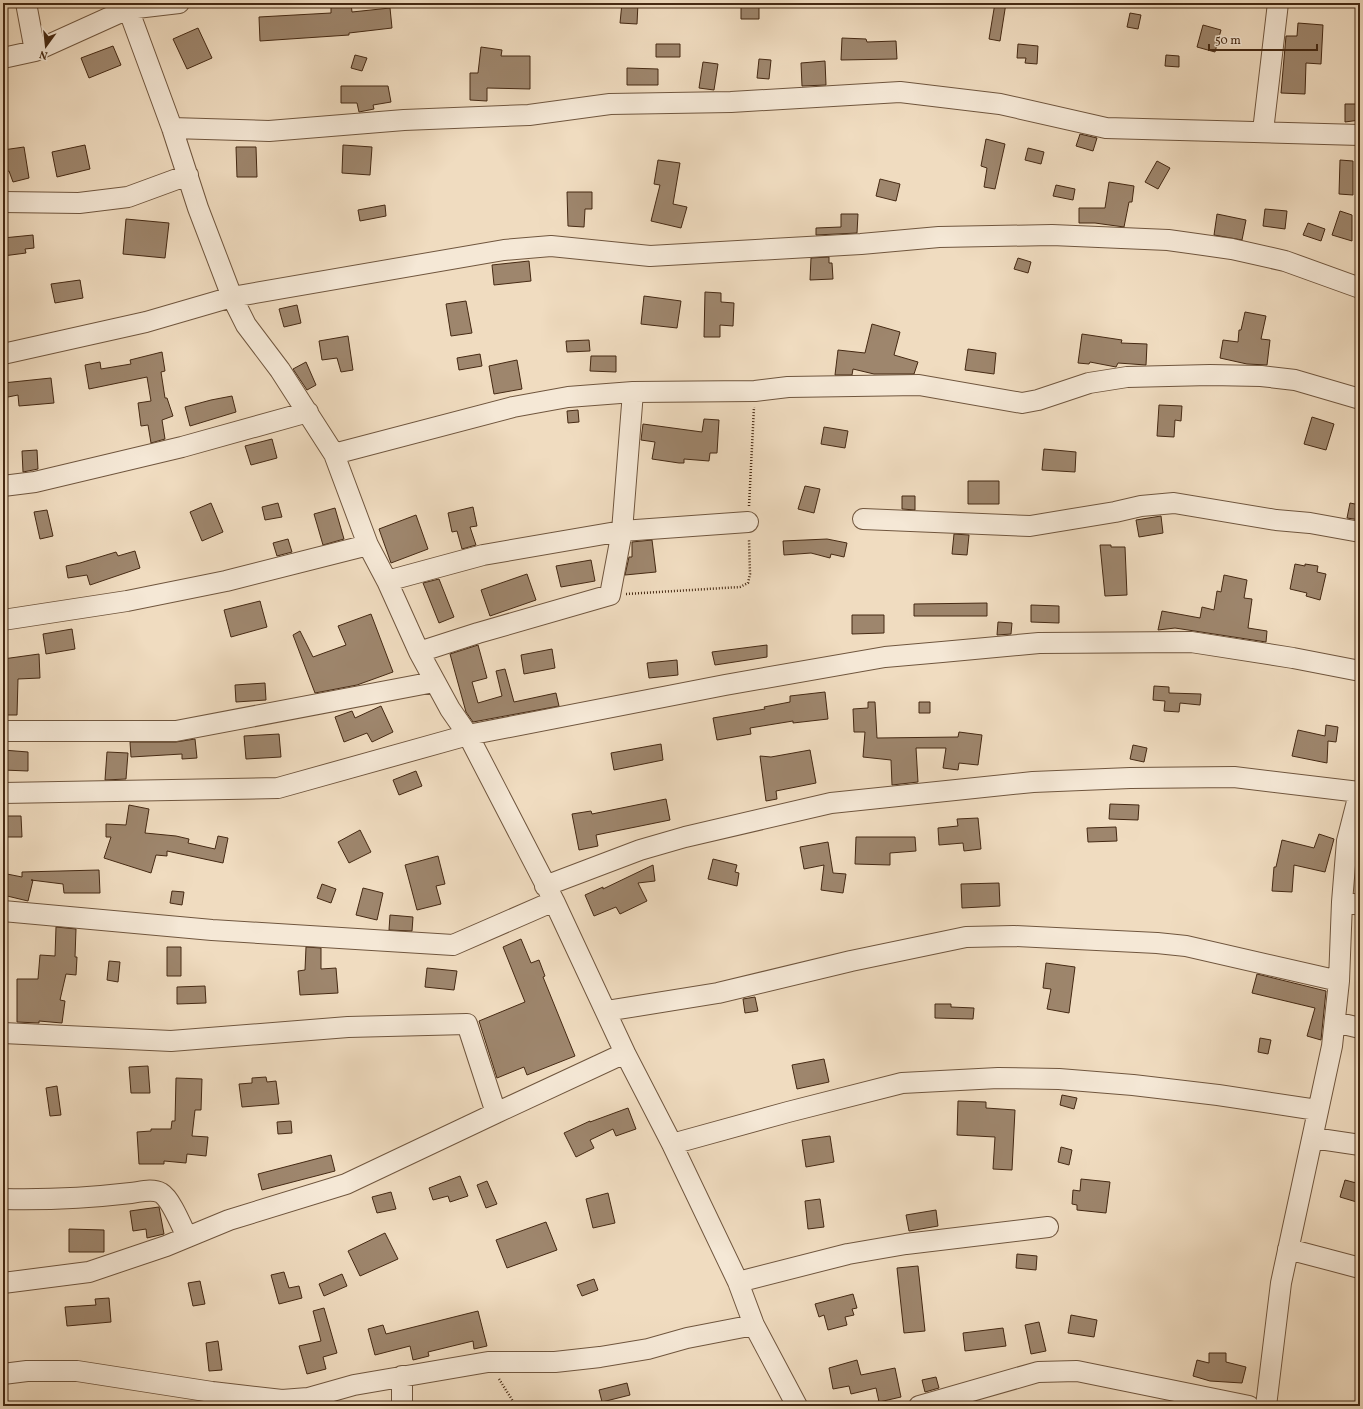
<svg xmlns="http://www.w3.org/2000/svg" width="1363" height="1409" font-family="Vollkorn,serif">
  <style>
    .building { fill: #9e866d; stroke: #452913 }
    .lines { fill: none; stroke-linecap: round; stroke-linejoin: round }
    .minor-casing { stroke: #70563e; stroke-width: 22 }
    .path { stroke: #452913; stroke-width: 2.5; stroke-dasharray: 1 2; stroke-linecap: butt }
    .minor { stroke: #f5e8d6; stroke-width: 20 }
  </style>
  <rect width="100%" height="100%" fill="#f0dcc0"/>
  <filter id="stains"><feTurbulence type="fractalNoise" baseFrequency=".005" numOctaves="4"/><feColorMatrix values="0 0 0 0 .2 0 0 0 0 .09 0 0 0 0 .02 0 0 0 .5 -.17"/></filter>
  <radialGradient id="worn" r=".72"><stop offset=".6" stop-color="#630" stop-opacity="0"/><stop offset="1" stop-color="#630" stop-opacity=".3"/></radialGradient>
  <path class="building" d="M331,3H351L352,12L390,8L392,28L349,33V35L260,41L259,17L331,13Z
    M622,3H638L637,24L620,23Z
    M741,3H759V19H741Z
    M995,3H1006L1000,41L989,39Z
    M1130,13L1141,15L1138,29L1127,27Z
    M1298,23L1323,25L1321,64L1306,63L1305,94L1281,93L1286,36H1297Z
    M1203,25L1221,30L1215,52L1197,47Z
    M198,28L212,58L187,69L173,39Z
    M842,38L866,39L867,42L896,41L897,59L841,60Z
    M656,44H680V57H656Z
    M1018,44L1038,46L1037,64L1025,63L1026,58H1017Z
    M113,46L121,65L89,78L81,58Z
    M481,47L502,50L501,56H530V89L487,88V101L470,100V73H478Z
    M355,55L367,58L362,71L351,68Z
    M1166,55L1179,56V67L1165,66Z
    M759,59L771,60L769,79L757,78Z
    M825,61L826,85L802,86L801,63Z
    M703,62L718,64L714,90L699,88Z
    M627,68L658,69V85H627Z
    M341,86H388L391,102L373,105L374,109L359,112L357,103H341Z
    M1345,104H1360V120L1345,122Z
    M1080,134L1097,138L1093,151L1076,146Z
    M986,139L1005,144L995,189L984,187L987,168L981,166Z
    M85,145L90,169L57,177L52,152Z
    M343,145L372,147L370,175L342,173Z
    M24,147L29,178L13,182L9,171L5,172L3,150Z
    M236,147H256L257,177H237Z
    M1028,148L1044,152L1041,164L1025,160Z
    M658,160L680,163L673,204L687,207L681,228L651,221L660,185L654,184Z
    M1340,160L1353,161V195L1339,194Z
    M1157,161L1170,168L1158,189L1145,182Z
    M880,179L900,184L896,201L876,196Z
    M1109,182L1134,186L1132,202H1129L1124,227L1095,223H1079V208H1105Z
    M1056,185L1075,189L1073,200L1053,196Z
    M567,192H592V209H585L584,227L568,226Z
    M385,205L386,216L360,221L358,210Z
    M1265,209L1287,211L1285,229L1263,226Z
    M1340,211L1352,215V241L1332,235Z
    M841,214H858L857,233L816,235V228L841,227Z
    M1217,214L1246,220L1242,240L1214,235Z
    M126,219L169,223L165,258L123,254Z
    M1308,223L1325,229L1321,241L1303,235Z
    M33,235L34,248L25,249L26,253L3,256V238Z
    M829,257V263H832L833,279L810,280L811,258Z
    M1018,258L1031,262L1028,273L1014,269Z
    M529,261L531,281L494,285L492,265Z
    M80,280L83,298L55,303L51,284Z
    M705,292L721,293V302L734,303L733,326L720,325V337H704Z
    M644,296L681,301L677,328L641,324Z
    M466,301L472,333L451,336L446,304Z
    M297,305L301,323L284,327L279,309Z
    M1245,312L1266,316L1261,339L1270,340L1267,365L1247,364L1220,358L1223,340L1238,342L1239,330H1241Z
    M872,324L900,332L894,355L918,362L914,374H874L853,369L852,375H835L838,350L865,353Z
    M1082,334L1122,340L1121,343L1147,344L1146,365L1118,363L1116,367L1090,362L1089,364L1078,363Z
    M348,336L353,370L341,372L337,358L322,360L319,341Z
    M589,340L590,351L567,352L566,341Z
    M968,349L996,353L994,374L965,370Z
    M162,352L165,371L161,372L165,398H167L173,416L162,420L165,439L151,443L148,425L141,426L138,403L151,401L147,377L89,389L85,365L100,362L101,369L131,364L130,360Z
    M480,354L482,366L459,370L457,358Z
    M591,356H616V372L590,371Z
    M517,360L522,389L494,394L489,366Z
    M306,362L316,385L307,390L293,369Z
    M51,378L54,403L19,406L18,395L3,398V383Z
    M232,396L236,412L190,426L185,407L211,400Z
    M1159,405L1182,406L1181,421L1175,420L1174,437L1157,436Z
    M578,410L579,422L568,423L567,411Z
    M1312,417L1334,424L1326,450L1304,444Z
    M704,419L719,420L717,453H710L709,461L684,459V463H679L652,459L655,442L641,440L643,424L702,432Z
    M824,427L848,431L845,448L821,444Z
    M272,439L277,458L251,465L245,446Z
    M1044,449L1076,452L1075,472L1042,470Z
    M37,450L38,469L23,472L22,451Z
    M968,481H999V504H968Z
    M805,486L820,489L814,513L798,509Z
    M902,496H915V510L902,509Z
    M211,503L223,532L202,541L190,512Z
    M278,503L282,517L265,520L262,507Z
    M1350,503L1360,505V520L1347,518Z
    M473,507L477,526L470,527L476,545L462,549L457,531L452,532L448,513Z
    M335,508L344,539L323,545L314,514Z
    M47,510L53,536L40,539L34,512Z
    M416,515L428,549L391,563L379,529Z
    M1161,516L1163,533L1139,537L1136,520Z
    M954,534L969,535L967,555L952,554Z
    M288,539L292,552L277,556L273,543Z
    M827,539L847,543L844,557L831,554L830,558L811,553L784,555L783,541Z
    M652,540L656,572L625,575L629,557H632V542Z
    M1100,545H1111V547H1125L1127,595L1105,596Z
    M135,551L140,568L90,585L87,575L68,578L66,566L80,563L116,552L118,556Z
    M591,560L595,581L561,587L556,566Z
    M1295,564L1305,566V564L1318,566L1317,572L1326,574L1320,600L1306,596L1307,593L1290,589Z
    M527,574L536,600L490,616L481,590Z
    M1224,575L1247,580L1244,598L1252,599L1248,628L1267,631L1266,642L1175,628L1158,630L1162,611L1200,618L1202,607L1214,610L1217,591L1221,592Z
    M439,579L454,617L439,623L423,583Z
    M260,601L267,627L231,637L224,610Z
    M987,603V616H914V604Z
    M1031,605L1059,606V623L1031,622Z
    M371,614L393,672L357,685L315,693L293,635L300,631L313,657L346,645L338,626Z
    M852,615H884V633L852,634Z
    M998,622L1012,623L1011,634L997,635Z
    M72,629L75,649L46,654L43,634Z
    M478,645L487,678L472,682L478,703L502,696L496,671L505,669L514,702L556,693L559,706L473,722L466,712L450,654Z
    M767,645V657L715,665L712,652Z
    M552,649L555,668L524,674L521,655Z
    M39,654L40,678L18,679L17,715H3V659Z
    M677,660L678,675L649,678L647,663Z
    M265,683L266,700L236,702L235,685Z
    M1154,686L1169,687V693L1201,694L1200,705L1180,703L1179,712L1164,711L1165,701L1153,700Z
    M825,692L828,719L793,723V721L750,728L751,734L717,740L713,718L765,709L764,707L790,702V696Z
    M868,702H875L877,738L958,737L959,732L982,735L978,765L959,763L958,770L943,768L946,748H916L918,782L892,785L891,760L863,757L865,732H854L853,709L868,708Z
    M919,702H930V713H919Z
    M381,706L393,732L372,742L367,733L344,742L335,717L352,711L355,718Z
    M1326,725L1338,727L1336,742L1328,741L1327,763L1292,756L1298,730L1325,736Z
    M279,734L281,757L246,759L244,736Z
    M195,739L197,758L182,759V754L131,757L130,742H176Z
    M661,744L663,760L614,770L611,753Z
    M1133,745L1147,748L1144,762L1130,759Z
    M3,750L28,752V771L3,770Z
    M810,750L816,783L776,791L777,799L766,801L760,756L771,757Z
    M107,752L128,753L126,779L105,780Z
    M416,771L422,786L399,795L393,780Z
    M666,799L670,820L596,835L598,846L579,850L572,814L591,811L592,814Z
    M1110,804L1139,805L1138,820L1109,819Z
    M129,805L149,809L145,833L176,836L189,839L188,843L215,849L218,836L228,838L223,863L167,851V856L156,855L151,873L104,858L111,837H106V824L126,825Z
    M3,816H21L22,837H3Z
    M978,818L981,849L964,851L963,843L939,845L938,828L958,826L957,819Z
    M1116,827L1117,841L1088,842L1087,828Z
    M360,830L371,852L349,863L338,842Z
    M1319,834L1334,839L1325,872L1294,865L1292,892L1272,891L1274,867H1276L1282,840L1314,848Z
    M856,837H915L916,851L890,853V865L855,864Z
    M828,842L833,873L846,874L843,893L821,890L824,865L804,869L800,847Z
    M438,856L445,884L436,886L441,904L417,910L405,865Z
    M713,859L737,865L735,872L739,873L737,886L708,879Z
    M653,865L655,881L638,883L647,901L620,914L616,907L594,916L585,895L603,887V889Z
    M99,870L100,893H64L63,884L31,880H33L28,901L3,895L7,874L22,877V872Z
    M999,883L1000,906L962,908L961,884Z
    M322,884L336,889L331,903L317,898Z
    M363,888L383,893L377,920L356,915Z
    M172,891L184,892L182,905L170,903Z
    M390,915L413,917L412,931L389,930Z
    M56,927L76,929L75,957H77L76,975L66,974L60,1000L65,1001L62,1023L39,1021V1023L17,1022V979H38L40,955L55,956Z
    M521,939L531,963L539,960L545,976L543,977L575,1056L527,1075L524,1067L497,1078L479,1021L525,1002L503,947Z
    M167,947H181V976H167Z
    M306,947L321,948V969L336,968L338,993L300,995L298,971L305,970Z
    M109,961L120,962L118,982L107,980Z
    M1046,963L1075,967L1069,1013L1047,1009L1051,989L1043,988Z
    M427,968L457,971L454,990L425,987Z
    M1257,974L1326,991L1321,1040L1307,1036L1315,1008L1252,993Z
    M205,986L206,1003L177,1004V987Z
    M755,997L758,1011L745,1013L743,999Z
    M935,1004H951V1007L974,1008L973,1019L935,1018Z
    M1260,1038L1271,1040L1268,1054L1258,1052Z
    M824,1059L829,1082L797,1089L792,1065Z
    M148,1066L150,1093H131L129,1067Z
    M266,1077L267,1082L276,1081L279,1104L242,1107L239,1084L252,1083V1078Z
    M176,1078L202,1079L201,1110H195L192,1136L208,1137L206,1156L187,1154L186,1163L164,1161V1164H139L137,1132L151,1131V1129H171L172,1121H175Z
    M57,1086L61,1115L50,1116L46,1088Z
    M1062,1095L1077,1098L1074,1109L1060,1105Z
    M958,1101L986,1102V1108L1015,1110L1012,1170L993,1169L995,1137L957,1135Z
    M628,1108L636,1129L616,1136L613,1129L590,1140L594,1148L576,1157L564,1133L590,1121V1122Z
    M291,1121L292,1133L278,1134L277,1122Z
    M830,1136L834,1162L806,1167L802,1140Z
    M1061,1147L1072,1150L1069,1165L1058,1162Z
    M331,1155L335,1171L262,1190L258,1174Z
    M460,1176L468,1196L450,1202L448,1196L433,1200L429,1188Z
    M1081,1179L1110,1182L1106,1213L1077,1210V1205L1072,1204L1073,1190L1080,1191Z
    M1345,1180L1360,1184V1203L1340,1197Z
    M487,1181L497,1204L486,1208L477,1185Z
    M391,1192L396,1209L377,1213L372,1197Z
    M608,1193L615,1223L593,1228L586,1199Z
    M820,1199L824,1227L808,1229L805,1201Z
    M159,1207L164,1234L147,1238L146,1229L133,1231L130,1211Z
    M936,1210L938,1226L909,1231L906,1215Z
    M546,1222L557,1250L507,1268L496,1240Z
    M69,1229L104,1230V1252H69Z
    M385,1233L398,1259L360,1276L348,1251Z
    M1017,1254L1037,1256L1036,1270L1016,1268Z
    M918,1266L925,1331L904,1333L897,1268Z
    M284,1272L289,1288L299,1286L302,1298L279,1304L271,1275Z
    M342,1274L347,1286L324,1296L319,1284Z
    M594,1279L598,1290L582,1296L577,1285Z
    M200,1281L205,1304L193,1306L188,1283Z
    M853,1294L857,1308L852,1309L854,1315L845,1317L847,1325L828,1330L824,1315L819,1317L815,1304Z
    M109,1298L111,1322L67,1326L65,1307L96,1305L95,1299Z
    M324,1308L337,1353L323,1357L326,1369L307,1374L299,1346L321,1341L313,1311Z
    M478,1311L487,1346L474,1349L473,1341L428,1352L429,1356L413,1360L410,1346L375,1355L368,1329L383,1325L386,1334Z
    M1071,1315L1097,1320L1094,1337L1068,1333Z
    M1039,1322L1046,1351L1031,1354L1025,1325Z
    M1003,1328L1006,1346L965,1351L963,1333Z
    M218,1341L222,1370L209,1371L206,1343Z
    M1209,1353H1226V1362L1246,1367L1242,1383L1210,1381L1193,1376L1197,1360L1209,1363Z
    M857,1360L861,1375L895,1368L901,1397L879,1402L876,1388L851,1394L849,1386L833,1389L829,1368Z
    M936,1377L939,1388L925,1392L922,1380Z
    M627,1383L630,1395L602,1402L599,1390Z"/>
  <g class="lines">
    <g class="minor-casing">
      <path id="minor" d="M26,3L35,51
        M126,3L172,128L198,208L232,297L246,325L280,370L334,454L368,545L387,581L419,652L450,709L468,735L554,901L625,1053L672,1144L738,1282L754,1325L797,1406
        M3,58L35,51L128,9L179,3
        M172,128L269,131L404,120L529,115L610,104L731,102L900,92L1000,104L1106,128L1360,135
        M1263,131L1278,3
        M3,202L79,203L128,197L188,175
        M3,354L146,322L232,297L504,250L551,246L650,256L861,244L939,237L1052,235L1168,240L1232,249L1285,261L1360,288
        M334,454L513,407L568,397L633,392L755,391L788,387L919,385L1022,403L1038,400L1089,383L1127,377L1210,375L1261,376L1295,380L1360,399
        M3,486L35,482L182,447L308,412
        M863,519L1030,526L1115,512L1141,506L1174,503L1276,520L1310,523L1360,532
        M387,581L483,555L622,531L748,522
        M3,620L127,601L226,581L368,545
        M419,652L478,633L610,595L622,531L633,392
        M3,731H176L434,682
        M3,793L278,788L468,735L725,685L885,657L942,652L1039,643L1191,642L1293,658L1360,671
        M545,886L640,850L685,837L831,803L1033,782L1130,778L1234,777L1359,792
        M1342,902L1360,905
        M3,911L212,930L453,945L554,901
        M606,1011L718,993L851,961L966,937L1014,936L1157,943L1186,946L1339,981
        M1335,1022L1360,1028
        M3,1033L171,1041L348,1027L467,1024L496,1113L625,1053
        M1313,1138L1360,1145
        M672,1144L788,1112L902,1083L998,1078L1059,1079L1133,1085L1218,1095L1317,1110
        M3,1199C46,1200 88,1198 131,1193C140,1192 152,1188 161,1193C171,1199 182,1227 187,1237
        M1288,1249L1360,1268
        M738,1282L848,1254L906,1244L1048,1227
        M3,1283L89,1272L166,1246L229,1220L346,1184L496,1113
        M3,1374L27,1371H77L212,1392L282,1400L308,1398L354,1385L488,1362H555L600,1357L648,1349L687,1338L754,1325
        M402,1406V1376
        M919,1406L1038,1372L1077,1371L1249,1406
        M1266,1406L1281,1283L1332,1046L1339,981L1342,902L1347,841L1360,790"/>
    </g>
    <path class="path" d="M749,506L754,407
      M626,594L740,587L748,583L750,574L749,539
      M499,1379L516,1406"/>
    <use href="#minor" class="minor"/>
  </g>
  <rect width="1363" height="1409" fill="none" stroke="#f0dcc0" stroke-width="16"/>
  <rect x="4" y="4" width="1355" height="1401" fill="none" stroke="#452913" stroke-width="2"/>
  <rect x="8" y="8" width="1347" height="1393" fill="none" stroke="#452913"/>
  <g transform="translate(46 46) rotate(195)" stroke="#f5e8d6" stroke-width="3" paint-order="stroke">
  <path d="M0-3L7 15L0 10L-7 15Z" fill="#452913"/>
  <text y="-6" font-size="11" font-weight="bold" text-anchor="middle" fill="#452913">N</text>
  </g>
  <path d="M1209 44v6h108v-6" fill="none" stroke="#452913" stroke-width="2"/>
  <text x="1215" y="44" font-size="12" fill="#452913" stroke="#f5e8d6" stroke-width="3" paint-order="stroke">50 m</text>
  <rect width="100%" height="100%" filter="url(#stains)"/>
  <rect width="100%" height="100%" fill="url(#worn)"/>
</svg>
